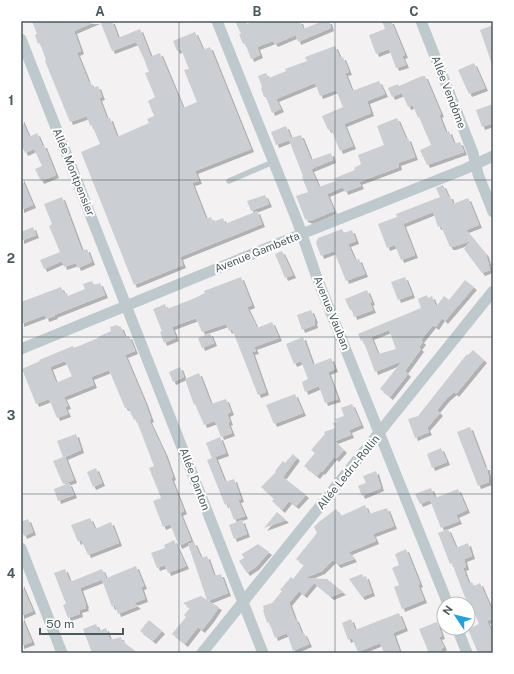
<svg xmlns="http://www.w3.org/2000/svg" width="514" height="674" font-family="'Public Sans',sans-serif">
  <style>
    .building { fill: #cbcfd3; fill-rule: evenodd; filter: url(#shadow) }
    .lines { fill: none; stroke-linecap: round; stroke-linejoin: round }
    .lane { stroke: #bdc9cd; stroke-width: 5.5 }
    .street { stroke: #bdc9cd; stroke-width: 11 }
    .grid { fill: none; stroke: #49595e; stroke-width: 1; stroke-opacity: 0.55 }
    .labels { text-anchor: middle; dominant-baseline: central; stroke-width: 4; stroke-linejoin: round; paint-order: stroke }
    .street-label { font-size: 11px; fill: #49595e; stroke: #fff }
    .neatline { fill: none; stroke: #49595e; stroke-width: 1.5 }
    .grid-label { font-size: 13px; text-anchor: middle; font-weight: bold; fill: #49595e }
  </style>
  <defs>
    <filter id="shadow"><feDropShadow dx="3" dy="3" stdDeviation="0" flood-color="#0004"/></filter>
  </defs>
  <rect width="100%" height="100%" fill="#f3f1f2"/>
  <path class="building" d="M32,21H97L74,31L81,51L77,53L89,83L90,82L93,88L98,86L102,97L99,98L107,119L110,118L117,137L149,123L147,119L154,116L148,101L155,97L145,73L149,72L144,59L160,53L183,108L197,102L184,70L189,69L181,49L177,51L173,41L195,32L203,50L210,47L251,149L195,171L199,181L192,183L206,219L211,217L213,222L223,218L225,224L257,211L262,224L180,257L183,265L134,285L81,152L100,144L92,125L90,126L87,116L70,122L45,61L46,60L40,43L38,44L35,35L37,34Z
    M100,21H112L118,38L140,29L151,57L144,59L136,42L112,51Z
    M241,21H246L247,24L254,21H300L303,29L323,21H329L331,28L298,42L296,35L275,44L273,41L257,47L260,55L251,59L245,43L243,44L239,34H241L236,23Z
    M382,21H391L405,55L402,56L406,65L396,68L389,49L376,54L369,35L385,29Z
    M493,25V63L492,64L480,30Z
    M335,46L340,58L343,57L349,72L345,73L352,91L379,81L385,94L367,101L371,113L344,124L353,146L340,151L331,129L328,130L322,116L343,107L336,90L320,96L315,83L276,99L281,109L272,113L266,97H264L261,88L262,87L258,76L266,73L269,78L286,71L285,69L307,61L305,57Z
    M474,63L485,88L469,94L458,70Z
    M422,76H425L441,114L439,115L446,133L449,131L454,144L460,142L464,152L427,165L420,150L431,145L419,117L418,118L413,105L408,107L402,93L392,97L388,88L398,84L399,86Z
    M493,104V123L482,127L476,110Z
    M21,118L29,137L37,133L42,145H44L56,175L41,181L35,169L42,166L34,149L25,153L21,144Z
    M397,118L406,139L408,138L415,157L398,163L399,167L359,182L361,186L345,192L343,187L327,194L334,211L310,221L305,219L296,196L308,192L302,177L303,176L289,140L276,145L271,132L286,126L291,138L301,135L311,160L331,153L333,160L311,169L319,187L336,181L335,178L355,170L354,168L361,164L358,155L384,145L377,126Z
    M21,177L33,205L21,210Z
    M443,185L448,196H450L453,204L468,198L479,225L466,230L486,254L490,270L482,273L464,249L470,241L453,247H450L441,226L438,227L433,212L403,224L415,255L401,260L395,245L387,248L378,224L397,217L396,214L440,197L436,188Z
    M265,195L269,204L251,211L247,201Z
    M62,197L82,251L87,249L92,262L78,268L76,263L64,267L62,261L44,269L40,260L60,252L49,226L52,224L44,204Z
    M33,227L36,235L21,241V232Z
    M342,229L344,233L352,230L356,241L348,244L355,260L359,259L365,274L346,281L334,251L321,256L316,243L318,238Z
    M282,251L293,275L285,278L275,254Z
    M241,277L252,305L247,307L257,328L272,322L279,338L254,347L256,351L252,352L266,392L258,395L232,329L229,331L226,324L202,332L196,318L172,327L176,338L164,343L160,332L162,331L153,309L165,304L167,309L195,298L205,293L204,291Z
    M405,277L412,295L398,300L391,282Z
    M465,280L474,287L445,321L442,318L436,327L433,325L421,340L423,342L419,347L421,349L405,371L408,374L390,397L380,389L402,361L375,372L363,340L361,341L358,334L421,308L418,299L427,295L428,298L432,296L436,307L444,296L449,300ZM389,330L396,349L378,354L371,337Z
    M92,281L94,285L100,283L105,295L54,315L55,316L46,319L45,315L21,324V302L61,287L64,294L67,293L68,296L85,289L83,284Z
    M367,290L372,302L370,303L373,310L354,317L352,310H350L345,299Z
    M311,310L315,320L314,321L315,325L302,330L297,315Z
    M116,325L121,327L125,337L129,336L135,351L125,355L144,400L151,419L149,420L165,454L173,477L171,478L184,511L180,513L191,540L179,546L170,524L163,527L153,501L161,498L149,468L154,466L136,419L134,420L128,407L125,408L109,370L91,377L94,385L64,397L68,406L65,407L68,414L57,418L49,399L36,404L22,369L40,361L39,360L73,346L74,348L98,338V337L111,331L110,327ZM65,361L72,376L56,383L50,367Z
    M210,333L214,343L202,348L198,338Z
    M303,337L313,365L331,358L335,369L328,372L338,399L325,403L319,386L305,392L302,382L308,379L301,361L294,364L286,344Z
    M473,350L484,360L456,394L454,392L447,398L437,410L440,413L427,428L429,432L415,438L408,419L418,416L467,354L468,355Z
    M180,367L184,377L173,382L169,372Z
    M199,373L211,404L226,399L231,412L227,414L230,422L228,423L232,433L221,437L215,421L204,425L195,404L194,405L185,379Z
    M295,394L303,413L274,424L266,405Z
    M352,404L361,425L349,430L351,435L335,441L344,450L336,459L334,457L322,472L321,471L317,476L304,466L315,453L311,450L325,434L324,432L335,428L333,423L337,422L335,419L344,416L341,408Z
    M470,427L485,467H487L489,482L478,486L457,432Z
    M76,434L81,450L65,457L74,480L63,484L53,461L63,457L57,441Z
    M220,437L226,453L212,458L206,443Z
    M441,448L447,462L432,468L427,454Z
    M293,454L297,458L283,477L306,495L296,506L289,501L282,510L272,501L274,499L261,487L276,472L275,471L283,461L285,463Z
    M215,457L225,482L234,479L241,499L238,500L245,516L234,520L228,504L225,505L207,460Z
    M96,468L102,483L93,487L87,472Z
    M376,471L381,488L362,496L358,486L366,483L363,476Z
    M69,483L74,495L58,501L54,489Z
    M431,488L435,498L420,504L415,494Z
    M458,489L467,510L456,515L459,521L441,528L430,500Z
    M365,505L369,514L387,508L394,526L373,534L376,541L349,552L354,559L338,565L333,560L322,571L305,578L327,579L343,592L331,597L314,583L304,595L299,591L289,603L295,619H296L302,634L304,633L309,644L293,651L287,633L275,638L269,622L267,623L263,610H264L263,606L272,603L282,591L280,590L291,577L293,579L304,565L296,559L317,533L314,527L319,522L336,509L341,516Z
    M277,512L286,520L264,528Z
    M90,518L95,529L111,522L119,543L88,555L81,540L78,542L71,525Z
    M28,519L33,532L24,536L21,529V522Z
    M242,520L247,534L234,539L229,525Z
    M448,529L456,548L468,543L472,556L464,559L466,567L463,568L469,584L472,582L474,586L480,583L493,613V619L487,621L493,636V651L489,653H478L468,629L479,624L471,604H469L464,595L452,563L450,564L438,533Z
    M174,540L186,566L168,573L165,565L157,568L151,553L165,548L164,545Z
    M194,542L201,558L207,556L214,576L221,574L228,593L208,601L219,607L211,619L202,630L198,627L185,644L172,634L186,617L184,615L190,608L183,603L201,596L207,600L188,544Z
    M258,544L269,552L256,567L247,573L239,561L244,558L242,554Z
    M406,549L420,584L418,585L424,600L402,609L394,587L399,585L392,568L399,565L395,554Z
    M136,566L144,586L141,587L145,599L134,603L138,606L118,614L115,605L112,607L102,580Z
    M65,569L70,582L102,569L106,578L80,588L86,605L85,606L86,608L79,610L80,614L68,618L63,605L66,604L54,573Z
    M362,574L363,577L366,576L372,593L362,597L349,579Z
    M21,583L33,611L21,616Z
    M399,613L405,628L393,633L400,653H384L380,643L358,652L352,638L348,640L342,623L351,619L355,630Z
    M21,616L32,642L21,646Z
    M149,620L162,631L153,641L140,631Z
    M437,622L442,636L439,637L444,647L441,649L442,653H429L419,629Z
    M96,624L99,631L106,628L110,640L121,637L122,641L138,653H92L83,629Z"/>
  <g class="lines">
    <path class="lane" d="M229,181L273,162"/>
    <path class="street" d="M217,21L298,223L317,278L448,604
      M421,21L473,153L478,174L493,212
      M21,39L263,653
      M21,349L289,239L465,169L493,156
      M21,548L62,653
      M457,628L467,653
      M202,653L493,291"/>
  </g>
  <path class="grid" d="M179,21V653M335,21V653M21,180H493M21,337H493M21,494H493"/>
  <g class="labels">
    <g class="street-label">
      <text transform="translate(449 92) rotate(69)">Allée Vendôme</text>
      <text transform="translate(74 172) rotate(68)">Allée Montpensier</text>
      <text transform="translate(257 252) rotate(-22)">Avenue Gambetta</text>
      <text transform="translate(332 313) rotate(68)">Avenue Vauban</text>
      <text transform="translate(348 472) rotate(-51)">Allée Ledru-Rollin</text>
      <text transform="translate(195 479) rotate(69)">Allée Danton</text>
    </g>
  </g>
  <rect width="514" height="674" fill="none" stroke="#ffffff" stroke-width="44"/>
  <g transform="translate(456 616) rotate(305)"><circle r="19" fill="#ffffff" stroke="#b6bdbf"/>
  <path d="M0-3L7 15L0 10L-7 15Z" fill="#1ca1e3"/>
  <text y="-6" font-size="11" font-weight="bold" text-anchor="middle" fill="#49595e">N</text>
  </g>
  <path d="M40 628v6h83v-6" fill="none" stroke="#49595e" stroke-width="2"/>
  <text x="46" y="628" font-size="12" fill="#49595e" stroke="#ffffff" stroke-width="3" paint-order="stroke">50 m</text>
  <rect x="22" y="22" width="470" height="630" class="neatline"/>
  <g class="grid-label">
    <text x="100" y="16">A</text>
    <text x="257" y="16">B</text>
    <text x="414" y="16">C</text>
    <text x="11" y="105">1</text>
    <text x="11" y="263">2</text>
    <text x="11" y="420">3</text>
    <text x="11" y="578">4</text>
  </g>
</svg>
